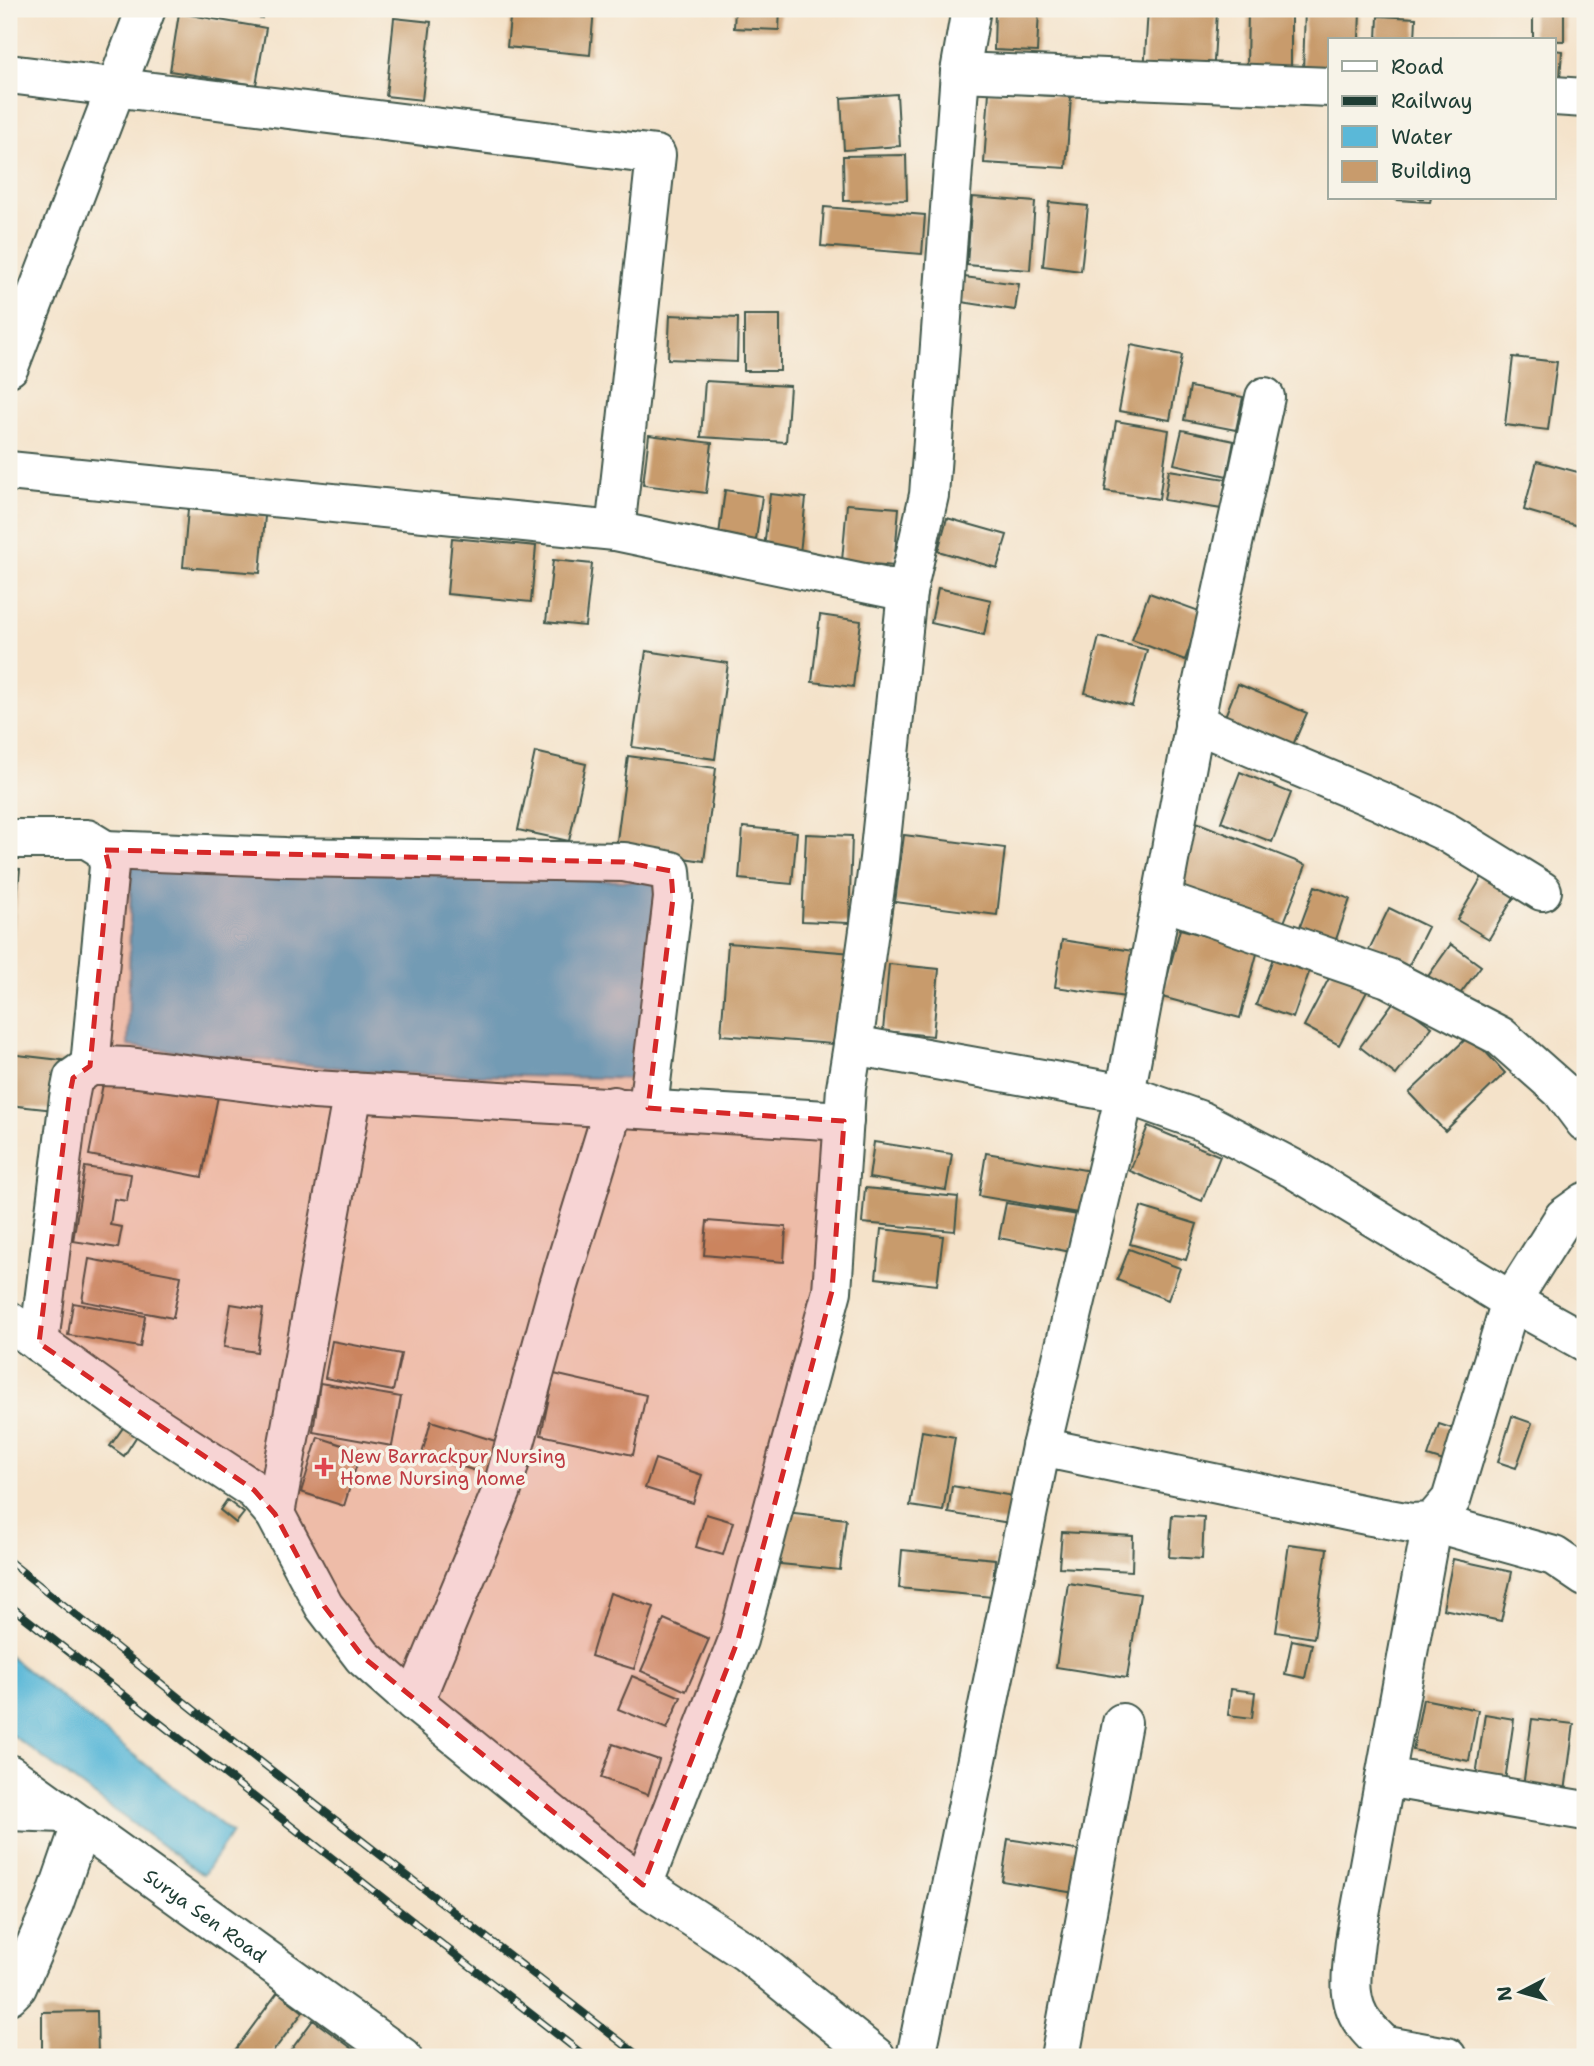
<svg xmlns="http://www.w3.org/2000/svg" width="1594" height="2066" font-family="'Shantell Sans',sans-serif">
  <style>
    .water { fill: #5ab8d8; stroke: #3c7a86; stroke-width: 2 }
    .building { fill: #c89b6c }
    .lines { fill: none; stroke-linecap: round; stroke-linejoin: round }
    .minor-casing { stroke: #3f564a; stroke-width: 42 }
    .minor { stroke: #fff; stroke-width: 38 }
    .rail-casing { stroke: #1f3d34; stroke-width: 8 }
    .rail { stroke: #f7f3e8; stroke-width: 5; stroke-dasharray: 16; stroke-linecap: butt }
    .marked { fill: #d62828; fill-opacity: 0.2; stroke: #d62828; stroke-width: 5; stroke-dasharray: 14 9; stroke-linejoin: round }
    .health-dot { fill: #e0444e; stroke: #f7f3e8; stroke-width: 2.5 }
    .labels { text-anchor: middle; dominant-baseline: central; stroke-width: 7; stroke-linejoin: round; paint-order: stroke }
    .health-label { font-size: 19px; fill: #be3a42; stroke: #f7f3e8; text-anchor: start }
    .street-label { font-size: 19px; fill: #1f3d34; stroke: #f7f3e8 }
  </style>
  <rect width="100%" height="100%" fill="#f7f3e8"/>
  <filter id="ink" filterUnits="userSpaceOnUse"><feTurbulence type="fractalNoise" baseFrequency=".0143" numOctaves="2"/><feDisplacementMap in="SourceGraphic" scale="14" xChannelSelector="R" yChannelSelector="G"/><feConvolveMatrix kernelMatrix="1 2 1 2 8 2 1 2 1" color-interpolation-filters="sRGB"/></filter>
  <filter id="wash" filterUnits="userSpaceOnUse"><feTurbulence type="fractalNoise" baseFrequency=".00686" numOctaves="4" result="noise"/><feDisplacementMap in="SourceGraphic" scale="28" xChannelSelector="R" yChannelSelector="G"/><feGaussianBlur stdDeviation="1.57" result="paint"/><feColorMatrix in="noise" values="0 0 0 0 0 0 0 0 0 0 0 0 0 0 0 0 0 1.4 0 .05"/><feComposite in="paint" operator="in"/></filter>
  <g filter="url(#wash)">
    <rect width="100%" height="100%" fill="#f4e2c9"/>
    <path class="water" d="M131,864L656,882L644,1079L388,1073L128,1046Z
      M9,1656L232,1833L203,1875L9,1733Z"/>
    <g id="blocks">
      <path class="building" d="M217,9H264L262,18Z
        M511,9H594L590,55L507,47Z
        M735,9H780L779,30L734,28Z
        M995,9H1039L1037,52L994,50Z
        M1148,9L1217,12L1213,77L1144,73Z
        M1248,9H1291V70L1247,69Z
        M1305,9H1360L1359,40H1330V73L1303,72Z
        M1533,9H1564V41L1533,40Z
        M179,13L266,28L256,85L170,71Z
        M1378,16L1416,18L1415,40H1377Z
        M394,18L431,22L422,100L386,96Z
        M1554,50L1562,51L1559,92H1554Z
        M989,92L1071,97L1066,168L984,163Z
        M897,94L900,146L844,150L841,98Z
        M906,155L907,200L844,201L843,156Z
        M972,197L1035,202L1030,270L967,265Z
        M1396,198H1431L1430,202L1396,200Z
        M1049,202L1088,206L1081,271L1043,266Z
        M824,207L925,215L922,254L821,246Z
        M964,277L1019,284L1015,310L961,302Z
        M670,315L738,318L737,362L668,359Z
        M744,315H780V371H744Z
        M1131,345L1182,355L1170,420L1119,411Z
        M1513,357L1557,362L1548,430L1505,425Z
        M705,381L790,386L786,442L701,437Z
        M1190,387L1243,397L1236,430L1184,420Z
        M1116,421L1169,430L1159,499L1105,491Z
        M1182,430L1234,441L1227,476L1174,464Z
        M649,435L712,443L706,493L643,485Z
        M1537,461L1585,474V528L1524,510Z
        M1169,470L1226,479L1222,509L1164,500Z
        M725,490L762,496L755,547L718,542Z
        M770,494L806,498L800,553L764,549Z
        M847,504L899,508L894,566L842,561Z
        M188,509L265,516L260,573L183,567Z
        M947,518L1007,535L997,568L938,551Z
        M452,538L536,546L531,602L447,594Z
        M553,560L592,564L585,626L546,622Z
        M938,588L991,600L984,635L931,623Z
        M1149,593L1202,612L1185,660L1132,640Z
        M820,615L861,621L853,687L812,682Z
        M1099,637L1147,650L1132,706L1085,693Z
        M646,651L728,663L715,759L632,747Z
        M1238,684L1307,713L1289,754L1221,726Z
        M535,752L586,764L569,841L518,830Z
        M628,756L716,768L704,861L616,848Z
        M1240,772L1291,793L1272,842L1221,822Z
        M1196,822L1306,865L1283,925L1173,883Z
        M743,827L797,832L792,884L739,879Z
        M806,834L852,836L849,923L802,921Z
        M904,835L1005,848L997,915L895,902Z
        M9,868L20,869L11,958H9Z
        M1487,868L1520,887L1489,939L1457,920Z
        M1315,886L1350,899L1334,945L1298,932Z
        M1389,908L1428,927L1404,975L1366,956Z
        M1180,929L1258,950L1240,1018L1162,997Z
        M1062,940L1133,951L1126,997L1055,987Z
        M728,943L853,953L845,1045L721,1035Z
        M1451,944L1481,966L1448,1010L1419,989Z
        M1276,950L1312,964L1293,1018L1256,1005Z
        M1338,961L1373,980L1339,1045L1304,1026Z
        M889,964L939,969L933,1036L883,1031Z
        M1395,1000L1432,1027L1396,1075L1360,1047Z
        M1470,1035L1505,1073L1445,1131L1409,1093Z
        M9,1054L69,1061L63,1111L9,1105Z
        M105,1074L218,1096L202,1177L89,1155Z
        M1148,1126L1220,1156L1202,1201L1130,1171Z
        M874,1142L952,1154L946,1190L869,1178Z
        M986,1153L1091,1171L1084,1214L979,1196Z
        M85,1167L131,1174L127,1201L114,1199L110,1225L122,1227L118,1248L73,1241Z
        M865,1188L958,1197L955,1231L862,1223Z
        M1006,1203L1078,1215L1071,1252L999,1238Z
        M1141,1207L1197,1224L1186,1260L1130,1244Z
        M707,1221L786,1227L784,1262L704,1255Z
        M881,1229L943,1236L937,1285L876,1278Z
        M1129,1249L1180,1268L1168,1300L1117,1280Z
        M89,1259L181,1276L173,1318L82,1301Z
        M73,1303L145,1316L140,1347L68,1335Z
        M231,1304L263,1309L257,1352L224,1347Z
        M332,1341L401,1354L393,1391L325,1378Z
        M554,1374L646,1395L633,1455L541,1435Z
        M320,1383L401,1397L392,1446L313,1432Z
        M1512,1416L1532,1423L1516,1468L1498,1462Z
        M431,1421L505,1444L495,1477L422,1454Z
        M1439,1424L1469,1434L1459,1466L1428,1456Z
        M125,1425L138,1434L124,1456L110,1446Z
        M922,1431L955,1437L943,1511L910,1506Z
        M318,1437L361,1451L344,1506L301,1492Z
        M655,1459L702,1475L693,1503L645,1488Z
        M952,1486L1020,1497L1016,1524L948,1513Z
        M227,1500L244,1513L236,1523L220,1510Z
        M777,1511L846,1519L840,1570L771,1563Z
        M706,1514L733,1522L723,1555L696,1547Z
        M1172,1515L1204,1517L1202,1559L1169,1557Z
        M1062,1532L1133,1536L1132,1571L1059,1567Z
        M1289,1544L1327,1549L1314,1638L1276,1632Z
        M902,1550L995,1559L992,1597L899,1588Z
        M1453,1559L1512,1572L1501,1621L1443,1609Z
        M1068,1583L1140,1594L1127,1678L1056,1667Z
        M610,1593L654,1607L634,1669L591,1656Z
        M664,1619L709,1639L686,1691L641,1671Z
        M1292,1640L1312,1644L1305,1678L1285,1674Z
        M632,1676L681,1697L667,1729L618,1709Z
        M1231,1689L1255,1692L1252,1718L1228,1715Z
        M1423,1699L1478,1710L1469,1761L1413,1750Z
        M1485,1714L1514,1719L1505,1781L1476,1776Z
        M1532,1719L1574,1724L1565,1792L1523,1787Z
        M613,1744L659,1760L648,1795L601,1778Z
        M1008,1839L1094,1853L1087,1895L1002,1881Z
        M278,1992L303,2012L269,2057H230Z
        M97,2011L98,2057H42V2012Z
        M313,2020L364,2057H286Z"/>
    </g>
  </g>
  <g filter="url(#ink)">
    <use href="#blocks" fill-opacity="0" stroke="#3f564a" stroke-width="2"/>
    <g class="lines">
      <g class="minor-casing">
        <g id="minor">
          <path d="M960,72L1330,87"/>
          <path d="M9,74L656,155L615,531L9,471"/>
          <path d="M1554,96L1585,98"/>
          <path d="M9,367L146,9"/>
          <path d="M615,531L907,592"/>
          <path d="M1194,723L1380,801L1446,832L1542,891"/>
          <path d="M9,839H87L105,850L109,866L90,1066"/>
          <path d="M105,850L285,857L624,862L671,871L673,898L648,1108"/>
          <path d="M1161,900L1388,978L1500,1036L1561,1090L1585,1122"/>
          <path d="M853,1045L1125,1094L1202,1121L1294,1169L1511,1301L1585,1342"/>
          <path d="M9,1321L135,1412L254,1490L275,1514L324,1606L363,1657L406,1695L579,1836L643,1885L746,1952L876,2057"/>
          <path d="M39,1343L69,1098L73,1078L90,1066H102L129,1067L314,1090L844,1121"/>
          <path d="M1041,1447L1366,1515L1411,1523L1432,1522L1451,1500L1511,1301L1564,1217L1585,1202"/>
          <path d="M275,1514L353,1092"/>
          <path d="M414,1702L502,1490L557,1292L614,1106"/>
          <path id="s1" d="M9,1774L402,2057"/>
          <path d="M1385,1777L1585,1811"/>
          <path d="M9,1811L63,1813"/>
          <path d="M643,1885L738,1640L832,1291L846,1088L853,1045L879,859L907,592L929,495L960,72L971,9"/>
          <path d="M9,1995L17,1987L54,1903L81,1825"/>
          <path d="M1387,2046L1447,2057"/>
          <path d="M916,2057L1041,1447L1125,1094L1201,690L1265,397"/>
          <path d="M1060,2057L1122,1723"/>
          <path d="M1394,2057C1386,2045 1374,2037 1365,2025C1345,2001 1352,1970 1355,1941L1432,1522L1554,1556L1585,1577"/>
        </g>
      </g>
      <use href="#minor" class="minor"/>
      <g class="rail-casing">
        <path id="rail" d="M9,1561L198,1713L640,2057
          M9,1605L586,2057"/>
      </g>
      <use href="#rail" class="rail"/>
    </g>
  </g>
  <path class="marked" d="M105,850L624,862L671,871L673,898L648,1108L844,1121L832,1291L738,1640L643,1885L363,1657L324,1606L275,1514L254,1490L39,1343L69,1098L73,1078L90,1066L109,866Z"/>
  <path class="health-dot" d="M320.5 1456.5h7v7h7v7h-7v7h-7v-7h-7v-7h7z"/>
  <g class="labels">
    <g class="health-label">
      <text x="340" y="1456">New Barrackpur Nursing<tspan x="340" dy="22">Home Nursing home</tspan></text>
    </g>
    <g class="street-label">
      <text stroke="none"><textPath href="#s1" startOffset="242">Surya Sen Road</textPath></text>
    </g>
  </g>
  <rect width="1594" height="2066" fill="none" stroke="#f7f3e8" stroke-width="35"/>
  <rect x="1328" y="38" width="228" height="161" fill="#f7f3e8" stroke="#a1aaa0" stroke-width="2"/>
  <rect x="1342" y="61" width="35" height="10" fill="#ffffff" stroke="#a1aaa0" stroke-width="2"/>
  <text x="1391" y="74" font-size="21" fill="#1f3d34">Road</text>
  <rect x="1342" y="96" width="35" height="10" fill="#1f3d34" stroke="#a1aaa0" stroke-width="2"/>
  <text x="1391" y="108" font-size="21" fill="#1f3d34">Railway</text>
  <rect x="1342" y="126" width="35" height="21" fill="#5ab8d8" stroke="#a1aaa0" stroke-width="2"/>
  <text x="1391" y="144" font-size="21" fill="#1f3d34">Water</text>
  <rect x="1342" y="161" width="35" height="21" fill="#c89b6c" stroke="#a1aaa0" stroke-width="2"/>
  <text x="1391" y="178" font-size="21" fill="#1f3d34">Building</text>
  <g transform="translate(1521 1992) rotate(264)" stroke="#f7f3e8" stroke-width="5" paint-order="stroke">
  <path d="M0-5L12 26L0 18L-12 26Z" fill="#1f3d34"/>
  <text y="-10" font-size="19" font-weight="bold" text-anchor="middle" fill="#1f3d34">N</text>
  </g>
</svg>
